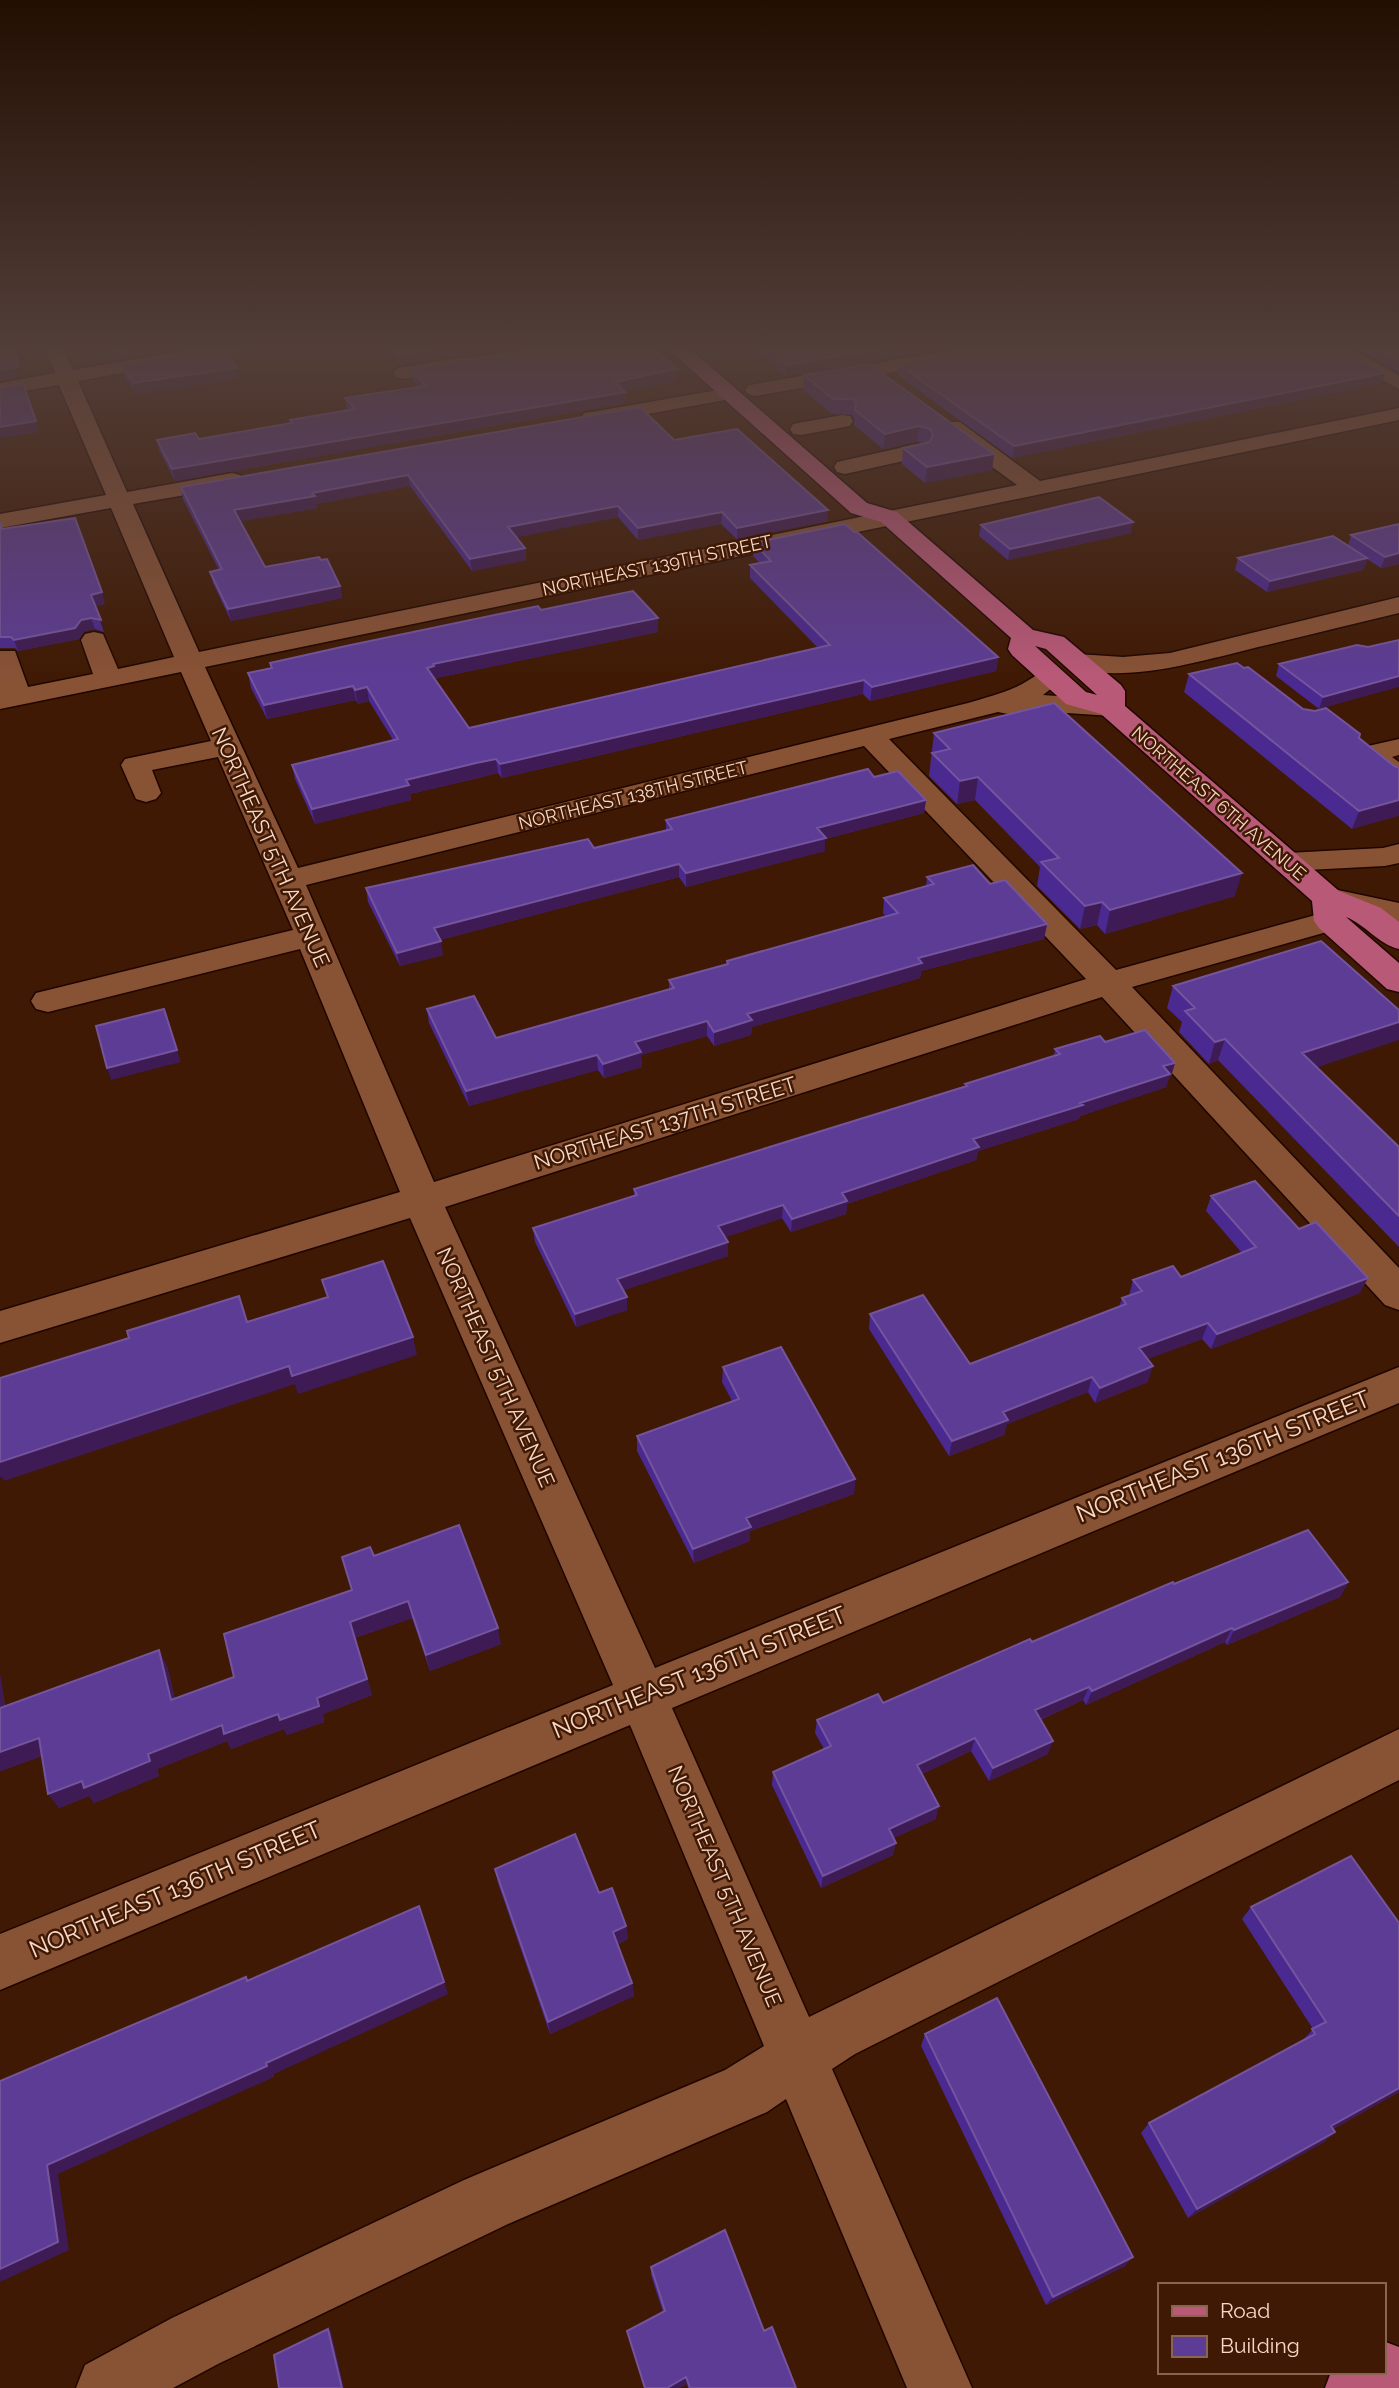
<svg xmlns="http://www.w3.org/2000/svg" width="1399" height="2388" font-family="Raleway,sans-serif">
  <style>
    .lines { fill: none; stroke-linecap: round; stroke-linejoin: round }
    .minor-casing { stroke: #1f0600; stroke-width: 3 }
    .major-casing { stroke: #1f0600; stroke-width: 3 }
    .minor { fill: #885235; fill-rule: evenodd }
    .major { fill: #b95978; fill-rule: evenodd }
    .wall { fill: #4a2990 }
    .shaded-wall { fill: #3e1b55 }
    .building { fill: #5d3c96; stroke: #75549e; stroke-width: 2 }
    .labels { text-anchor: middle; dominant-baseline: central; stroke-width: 5; stroke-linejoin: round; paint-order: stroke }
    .far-street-label { font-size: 18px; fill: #f7d7c7; stroke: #3f1903 }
    .street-label { font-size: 21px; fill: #f7d7c7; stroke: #3f1903 }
    .near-street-label { font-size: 24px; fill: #f7d7c7; stroke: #3f1903 }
  </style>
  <rect width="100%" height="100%" fill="#3f1903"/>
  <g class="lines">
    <g class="minor-casing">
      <path id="minor" d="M43,346H63L73,370L208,346H253L243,352L78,381L127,492L232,473L240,475L243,480L240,485L232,487L133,504L199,652L1017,485L944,432L941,427L944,422H960L1040,481L1399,408V420L205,667L298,868L968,703C984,698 1001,694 1016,687C1033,680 1042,666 1062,671L1066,677L1043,695L1111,700L1121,702L1125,708L1121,714L1111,716L1038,711L1008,714L998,712L889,739L1116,970L1330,911L1341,914L1346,921L1341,928L1132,987L1399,1268V1310L1385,1305L1102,997L445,1207L655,1668L1399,1367V1403L672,1708L809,2017L1399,1729V1780L855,2054L832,2069L972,2388H907L786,2099L767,2112L508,2224L218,2364L173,2388H76L85,2365L172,2318L464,2180L725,2070L764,2046L630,1725L0,1990V1934L613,1685L410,1218L0,1343V1311L400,1192L300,949L48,1012L36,1009L31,1001L36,993L293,930L218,757L152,770L161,793L156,799L146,802L136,799L121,765L125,759L211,741L181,672L0,709V651H15L28,687L93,674L81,640L85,634L94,632L103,634L118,669L174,657L111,508L0,528V514L106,495L59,385L0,395V383L55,373ZM864,746L1086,979L434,1182L306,885Z
        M974,346H1020L1010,352L755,396L748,394L745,390L748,386L755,384Z
        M1321,346H1346L1399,375V389L1324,350Z
        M464,357L471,359L474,363L471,367L403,379L396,377L393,373L396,369L403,367Z
        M729,388L736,390L739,394L736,398L592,424L584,423L581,418L584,413L592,412Z
        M842,415L850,416L853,421L850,426L801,435L793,434L790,429L793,424Z
        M918,444L926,446L929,451L926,456L845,474L837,472L834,467L837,462Z
        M1399,597V613C1352,624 1305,636 1258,647C1197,662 1131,683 1068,668L1064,662L1068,656L1077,654L1123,657L1170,653Z
        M1399,739V755L1392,757L1399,762V785L1389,782L1355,754L1359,748Z
        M1399,844V863L1385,866L1287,871L1276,869L1271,862L1276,855L1287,853L1383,848Z
        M1333,889L1399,903V923L1322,906L1317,899L1322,892Z"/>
    </g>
    <g class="major-casing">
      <path id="major" d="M665,346H687L867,503L897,512L1033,630L1064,637L1121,685L1125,691V706L1339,891L1381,908L1399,922V949C1378,944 1366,925 1346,917L1399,963V992L1387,989L1319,928L1314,921L1312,901L1101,714L1066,704L1012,655L1008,649L1011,638L881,522L851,513ZM1035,646L1046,649L1097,695L1086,692Z
        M1383,2341L1399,2347V2388H1325L1331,2372H1383Z"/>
    </g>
    <use href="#minor" class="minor"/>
    <use href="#major" class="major"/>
  </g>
  <path class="wall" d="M106,346H200L114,360Z
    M385,346H516L401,365Z
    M749,346H957L786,376Z
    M1352,346H1399V372Z
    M898,364L1382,383L1012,458L897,375Z
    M122,365L237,368L239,379L136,394L124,376Z
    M411,369L677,381L625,391L626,403L175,481L160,452L157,440L199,439L290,424V420L347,410L345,398L418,387L413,380Z
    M804,375L994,454L992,470L925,483L902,464L903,448L924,443L917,441L883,449L854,425V418L852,415L832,414L803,390Z
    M674,440L827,521L737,539L721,524L638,540L618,517L516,537L525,548L526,560L472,571L410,486L316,504L317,508L240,521L265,567L340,586L342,598L231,621L213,583L210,572L219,570L183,499L181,487Z
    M0,522L2,529L105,604L95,606L104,632L95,629L84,631L79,639L18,651L15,648H0Z
    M1399,524V564L1381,568L1367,559L1363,570L1267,592L1235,570L1238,558L1348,546L1351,535Z
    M981,525L1131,533L1008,560L979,536Z
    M754,543L998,657L996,671L870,701L863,694L502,778L498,773L478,778L410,794L411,800L315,824L295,779L292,765L393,740L369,701L358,704L356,700L267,719L251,688L248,673L271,668L270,663L541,610L658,618V632L436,678V681L469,728L818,648L750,578V565L760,563L753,556Z
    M1357,645L1319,709L1276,676L1279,664Z
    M1189,674L1303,709L1359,738L1394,766L1352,829L1184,692Z
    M934,733L1235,896L1105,934L1097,925L1080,929L1037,886L1040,867L975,800L957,804L929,776Z
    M874,777L926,800L924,813L825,839V851L686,887L679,877L440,940L443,955L400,966L368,902L366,888L594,848L666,830V820Z
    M927,877L990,884L1047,924L1044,939L921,971L920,978L752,1027L751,1035L714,1046L707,1036L641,1055L642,1067L604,1078L598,1070L469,1106L429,1023L427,1009L496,1038L669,989V980L727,964V961L886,917L883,913L884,898L926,886Z
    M1173,986L1317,1068L1399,1147V1247L1218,1060L1209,1064L1179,1032L1182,1022L1167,1008Z
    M1105,1042L1175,1063L1171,1076L1169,1077L1166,1087L1080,1116L1079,1119L978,1151L976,1160L847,1204L846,1214L791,1232L782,1218L725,1237L728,1256L624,1290L627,1297V1310L576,1327L535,1242L533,1228L634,1196V1189L965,1086V1084L1054,1056L1055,1049Z
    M1211,1196L1299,1229L1360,1293L1211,1349L1202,1339L1147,1359L1148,1382L1095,1403L1088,1392L1007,1424L1004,1435L949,1456L869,1329L870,1314L970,1364L1119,1307L1122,1298L1129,1296L1133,1280L1181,1277L1242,1253L1206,1211Z
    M723,1367L855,1479L854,1494L750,1531V1541L694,1563L637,1451V1436L732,1401L722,1382Z
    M374,1556L501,1644L430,1671L412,1618L355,1638L372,1695L323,1714L324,1722L287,1735L284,1729L231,1749L227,1741L157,1769L159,1776L94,1803L89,1796L59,1808L42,1756L0,1771V1676L5,1706L167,1666L175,1699L234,1677L352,1590Z
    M1348,1582L1340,1597L1227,1645L1225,1642L1086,1705L1083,1700L1040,1720L1048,1754L989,1781L971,1751L922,1774L936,1819L893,1838V1855L821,1888L772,1785L773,1772L824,1749L815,1733L817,1720L883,1703L1174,1584Z
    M495,1869L599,1893L626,1926L628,1939L618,1944L632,1983L634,1996L550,2034L498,1883Z
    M1251,1907L1399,1923V2092L1333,2129L1335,2132L1324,2142L1188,2218L1141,2133L1149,2123L1302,2041L1313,2029L1242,1919Z
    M925,2034L1125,2266L1046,2305L921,2046Z
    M651,2267L764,2331L796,2388H688L687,2384L679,2388H644L627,2331L663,2312L651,2275Z"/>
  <path class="shaded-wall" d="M141,346H200L114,360L112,351Z
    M445,346H516L401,365L399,354Z
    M897,346H957L786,376L787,365Z
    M18,360L21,370L19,371L20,377L0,381V370Z
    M237,368L239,379L199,385L136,394L133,383Z
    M677,369V381L615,393V382Z
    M1385,373L1382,383L1012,458L1014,446Z
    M625,392L626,403L175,481L172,469Z
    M36,421L39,432L0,438V427Z
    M919,426L917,441L883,449L885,434Z
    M994,454L992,470L925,483L927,467Z
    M408,475L410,486L316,504L317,508L237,522L234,510L312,493Z
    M618,506V517L509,539L508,527Z
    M828,510L827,521L737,539V528Z
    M722,512L721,524L638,540V528Z
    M1133,522L1131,533L1008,560L1010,549Z
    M525,548L526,560L472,571L470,559Z
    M1399,553V564L1381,568L1385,557Z
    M1367,558L1363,570L1267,592L1270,581Z
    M340,586L342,598L231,621L228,609Z
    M102,592L105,604L94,606L91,595Z
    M91,618L95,629L84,631L79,639L18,651L14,640L81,620Z
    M658,618V632L436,678V681L427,668L433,664Z
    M998,657L996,671L870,701L872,687Z
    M1399,676V687L1319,709L1323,697Z
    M864,680L863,694L502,778L500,764Z
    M353,686L356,700L267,719L264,705Z
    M367,687L369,701L358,704L355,690Z
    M496,759L498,773L410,794L411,800L315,824L312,809L406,780Z
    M978,777L975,800L957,804L960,781Z
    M926,800L924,813L825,839V851L686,887V873L817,828Z
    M1399,800V816L1352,829L1359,811Z
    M679,864V877L436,941L434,928Z
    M1242,873L1235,896L1105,934L1110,910Z
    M1102,902L1097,925L1080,929L1085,906Z
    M1047,924L1044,939L921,971L920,978L752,1027L751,1035L714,1046V1032L747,1014L918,958Z
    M441,941L443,955L400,966L397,953Z
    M164,1009L181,1062L111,1080L107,1068Z
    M707,1021V1036L641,1055L642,1067L604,1078L603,1064L635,1042Z
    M1399,1022V1040L1294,1075L1302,1053Z
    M1225,1039L1218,1060L1209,1064L1215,1042Z
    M597,1055L598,1070L469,1106L466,1091Z
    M1175,1063L1171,1076L1169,1077L1166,1087L1080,1116L1079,1119L978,1151L976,1160L847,1204L846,1214L791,1232L792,1219L842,1193L973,1139L1080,1103L1163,1066Z
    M783,1205L782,1218L718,1240V1226Z
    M728,1242V1256L618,1292L617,1279Z
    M1368,1278L1360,1293L1211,1349L1217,1334Z
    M627,1297V1310L576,1327L575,1314Z
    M1208,1323L1202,1339L1134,1364L1139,1348Z
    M413,1337L417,1355L298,1394L292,1376Z
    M289,1366L295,1384L4,1481L2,1477H0V1462Z
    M1153,1366L1148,1382L1095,1403L1100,1388Z
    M1092,1377L1088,1392L1007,1424L1004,1435L949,1456L952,1441L1003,1412Z
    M855,1479L854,1494L750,1531V1541L694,1563L693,1549L746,1518Z
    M1348,1582L1340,1597L1227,1645L1234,1630Z
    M408,1601L412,1618L355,1638L372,1695L323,1714L324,1722L287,1735L284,1729L231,1749L227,1741L157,1769L159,1776L94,1803L89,1796L59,1808L48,1794L222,1725L317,1698L350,1622Z
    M498,1628L501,1644L430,1671L426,1655Z
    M1232,1628L1225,1642L1086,1705L1092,1691Z
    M159,1650L167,1666L179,1716L171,1700Z
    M0,1676L1,1677L7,1725L0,1715Z
    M1089,1687L1083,1700L1030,1724L1035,1710Z
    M39,1738L50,1753L0,1771V1752Z
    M975,1738L971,1751L914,1778L917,1765Z
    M1053,1741L1048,1754L989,1781L993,1768Z
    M939,1806L936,1819L886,1841L889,1829Z
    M896,1843L893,1855L821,1888L823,1876Z
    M419,1906L448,1994L274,2074V2077L58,2174L69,2250L0,2282V2269L47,2165L266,2063Z
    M626,1926L628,1939L615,1945L613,1932Z
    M632,1983L634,1996L550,2034L548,2022Z
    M1399,2088V2092L1320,2136L1331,2126Z
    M1335,2132L1324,2142L1188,2218L1197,2209Z
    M1133,2257L1125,2266L1046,2305L1053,2297Z
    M328,2329L331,2331L344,2388H342Z
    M686,2377L687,2384L679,2388H667Z"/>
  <path class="building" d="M0,346H12L18,360L16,361L18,367L0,370Z
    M109,346H141L112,351Z
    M393,346H445L399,354Z
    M554,346H651L677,369L615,382L625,392L172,469L157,440L195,433L199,439L292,423L290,420L355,409L345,398L426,386L411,369Z
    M763,346H897L787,365Z
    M999,346H1334L1385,373L1014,446L898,364Z
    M1374,346H1399V360Z
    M224,348L237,368L133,383L122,365Z
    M869,364L994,454L927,467L903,448L930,442L933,434L930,429L919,426L885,434L855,410L856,404L853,399H833L804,375Z
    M23,383L36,421L0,427V387Z
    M640,407L674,440L737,429L828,510L737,528L722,512L638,528L618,506L508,527L525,548L470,559L408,475L312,493L315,496L234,510L265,567L319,557L321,560L327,559L340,586L228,609L210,572L222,569L181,487Z
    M1099,497L1133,522L1010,549L981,525Z
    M75,518L102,592L91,595L101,620L91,618L81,620L75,628L14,640L11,637H0V522L2,529Z
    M845,524L854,532H857L998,657L872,687L864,680L500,764L496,759L476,763L406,780L409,785L312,809L292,765L398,739L367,687L355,690L353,686L264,705L248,673L272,668L270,663L346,646L538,606L541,610L633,591L658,618L433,664L434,666L427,668L469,728L830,645L750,565L771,561L754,543Z
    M1399,524V553L1385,557L1351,535Z
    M1333,536L1367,558L1270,581L1238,558Z
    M1399,640V676L1323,697L1279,664L1357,645L1368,647Z
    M1237,663L1244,668L1248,667L1303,709L1315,711L1326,708L1360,734L1359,738L1394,766L1399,768V800L1359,811L1189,674Z
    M1054,703L1242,873L1110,910L1102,902L1085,906L1041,862L1059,858L978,777L960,781L932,753L950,749L934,733Z
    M868,769L874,777L898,771L926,800L817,828L826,838L686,873L679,864L434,928L441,941L397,953L366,888L588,839L594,848L672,829L666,820Z
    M973,865L990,884L1005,880L1047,924L918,958L922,963L747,1014L752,1020L714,1032L707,1021L635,1042L641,1052L603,1064L597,1055L466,1091L427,1009L474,996L496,1038L674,988L669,980L728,964L727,961L898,913L884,898L934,884L927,877Z
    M1321,941L1399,1010V1022L1302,1053L1399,1147V1216L1225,1039L1215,1042L1185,1011L1195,1008L1173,986Z
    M164,1009L177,1050L107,1068L96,1026Z
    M1145,1030L1175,1063L1163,1066L1170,1074L1080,1103L1083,1105L973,1139L979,1147L842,1193L847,1201L792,1219L783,1205L718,1226L728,1242L617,1279L627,1297L575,1314L533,1228L637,1195L634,1189L967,1086L965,1084L1060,1054L1055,1049L1100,1036L1105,1042Z
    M1255,1181L1299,1229L1316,1222L1368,1278L1217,1334L1208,1323L1139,1348L1153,1366L1100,1388L1092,1377L1003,1412L1008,1420L952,1441L870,1314L923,1295L970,1364L1126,1304L1122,1298L1142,1291L1133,1280L1173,1266L1181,1277L1256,1247L1211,1196Z
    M383,1261L413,1337L292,1376L289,1366L0,1462V1378L129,1338L127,1331L239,1296L247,1322L328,1297L322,1280Z
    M781,1347L855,1479L746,1518L751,1527L693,1549L637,1436L739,1399L723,1367Z
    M459,1525L498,1628L426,1655L408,1601L350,1622L367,1679L317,1698L319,1706L280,1720L278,1714L224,1734L222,1725L148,1754L150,1761L84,1788L82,1781L48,1794L39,1738L0,1752V1708L159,1650L171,1700L234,1677L224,1634L352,1590L342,1557L370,1547L374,1556Z
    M1308,1530L1348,1582L1234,1630L1232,1628L1092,1691L1089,1687L1035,1710L1053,1741L993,1768L975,1738L917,1765L939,1806L889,1829L896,1843L823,1876L773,1772L831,1746L817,1720L878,1694L883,1703L1030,1639L1032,1642L1173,1582L1174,1584Z
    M575,1834L599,1893L612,1888L626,1926L613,1932L632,1983L548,2022L495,1869Z
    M1351,1856L1399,1923V2088L1331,2126L1335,2132L1197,2209L1149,2123L1315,2034L1312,2029L1326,2022L1251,1907Z
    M419,1906L444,1982L266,2063L267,2066L47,2165L58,2242L0,2269V2081L246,1977L247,1981Z
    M997,1998L1133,2257L1053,2297L925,2034Z
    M725,2230L764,2331L772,2327L796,2388H690L686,2377L667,2388H645L627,2331L665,2311L651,2267Z
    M328,2329L342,2388H279L274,2355Z"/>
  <linearGradient id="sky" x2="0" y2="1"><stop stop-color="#230e02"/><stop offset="0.51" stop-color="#523e39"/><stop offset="1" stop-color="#523e39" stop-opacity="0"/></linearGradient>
  <rect width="1399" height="681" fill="url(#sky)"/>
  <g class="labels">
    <g class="far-street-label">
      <text transform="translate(657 565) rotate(-12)">NORTHEAST 139TH STREET</text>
      <text transform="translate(633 795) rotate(-14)">NORTHEAST 138TH STREET</text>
      <text transform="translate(1219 803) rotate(41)">NORTHEAST 6TH AVENUE</text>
    </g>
    <g class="street-label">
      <text transform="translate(271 847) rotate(66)">NORTHEAST 5TH AVENUE</text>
      <text transform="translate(665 1123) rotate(-17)">NORTHEAST 137TH STREET</text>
      <text transform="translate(496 1367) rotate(66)">NORTHEAST 5TH AVENUE</text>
      <text transform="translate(725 1886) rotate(67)">NORTHEAST 5TH AVENUE</text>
    </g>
    <g class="near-street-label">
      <text transform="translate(1223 1456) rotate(-22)">NORTHEAST 136TH STREET</text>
      <text transform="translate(699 1672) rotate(-22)">NORTHEAST 136TH STREET</text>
      <text transform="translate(175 1889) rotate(-23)">NORTHEAST 136TH STREET</text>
    </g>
  </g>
  <rect x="1158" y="2283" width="228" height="91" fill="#3f1903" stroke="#896551" stroke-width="2"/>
  <rect x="1172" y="2306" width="35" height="10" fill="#b95978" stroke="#896551" stroke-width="2"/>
  <text x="1220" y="2318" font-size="21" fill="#f7d7c7">Road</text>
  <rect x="1172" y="2336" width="35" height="21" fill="#5d3c96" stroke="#896551" stroke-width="2"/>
  <text x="1220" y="2353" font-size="21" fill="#f7d7c7">Building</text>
</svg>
